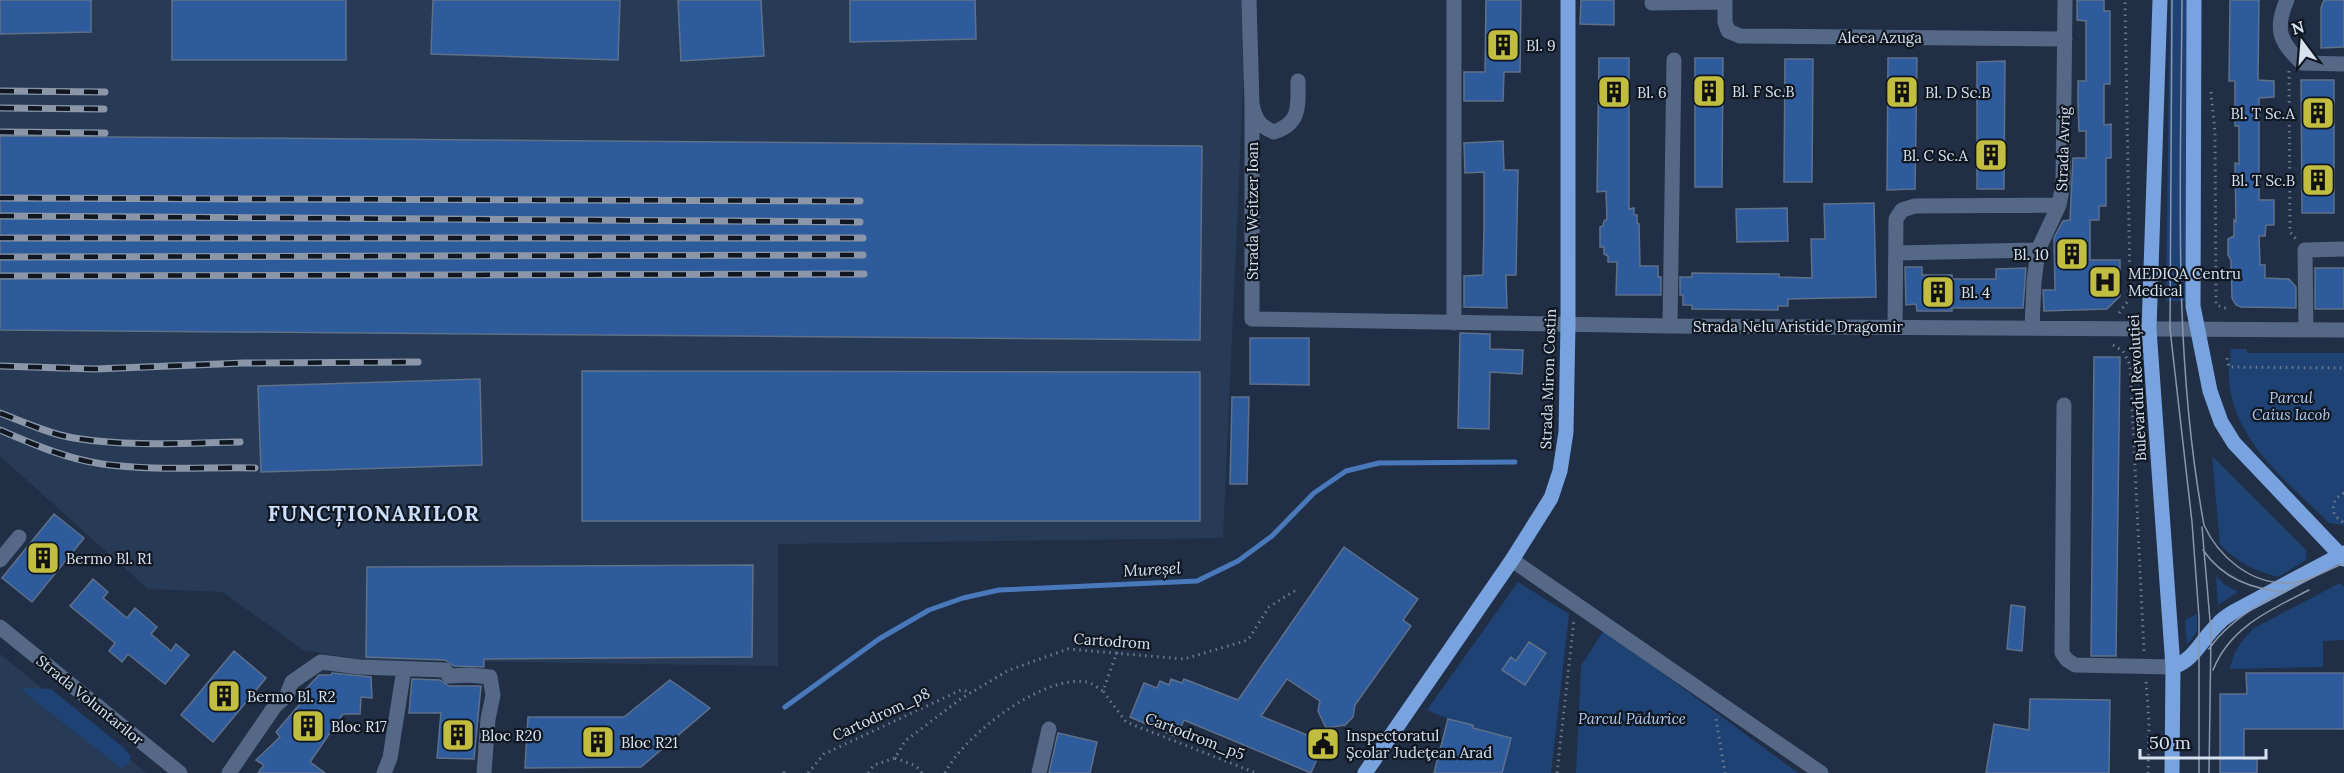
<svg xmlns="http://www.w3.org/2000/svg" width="2344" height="773" font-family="Lora,serif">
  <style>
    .built { fill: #283b56 }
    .green { fill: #1e4274 }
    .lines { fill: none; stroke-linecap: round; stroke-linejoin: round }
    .stream { stroke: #4978bb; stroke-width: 5 }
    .building { fill: #2d5b9b; stroke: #5f708a; stroke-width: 1.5 }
    .path { stroke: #6c798c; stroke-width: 3; stroke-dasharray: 1.5 4.5; stroke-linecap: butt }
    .minor { stroke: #556987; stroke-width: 15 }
    .major { stroke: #79a3de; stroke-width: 15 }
    .tram { stroke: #8b97a9; stroke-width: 1.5 }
    .rail-casing { stroke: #8b97a9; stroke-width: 7 }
    .rail { stroke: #101721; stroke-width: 4.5; stroke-dasharray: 14; stroke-linecap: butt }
    .labels { text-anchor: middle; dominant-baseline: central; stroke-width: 4.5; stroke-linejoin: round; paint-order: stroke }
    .street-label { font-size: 15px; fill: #d7e2f0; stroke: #101721 }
    .poi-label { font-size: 15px; fill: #d7e2f0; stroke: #101721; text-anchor: start }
    .park-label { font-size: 15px; font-style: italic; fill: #b2cbf0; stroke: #101721 }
    .water-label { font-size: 16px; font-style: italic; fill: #d4e1f4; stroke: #101721 }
    .district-label { font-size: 21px; font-weight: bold; letter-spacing: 1.5px; fill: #cce0fd; stroke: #101721 }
  </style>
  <rect width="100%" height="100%" fill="#202f46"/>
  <path class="built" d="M0,0H1247L1223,538L778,544V666L366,660L303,650L223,592L148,589L0,456Z
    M0,654L123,754L147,773H0Z"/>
  <path class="green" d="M2170,0H2187L2186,301H2166Z
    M2231,349H2247V353H2344V525L2329,523C2288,482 2235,443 2229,381C2228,371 2230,359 2231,349Z
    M2212,456L2306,550V560L2278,577C2254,571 2238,562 2220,545Z
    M2216,576L2225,585L2238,592L2218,605Z
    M1518,582L1569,614L1551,773H1502L1511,738L1496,734L1470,738L1473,725L1448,719L1427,710Z
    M2340,583L2344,587V640L2323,641V667L2230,669C2233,651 2241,641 2254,628Z
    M2197,614V631L2187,645L2185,620Z
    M1604,630L1798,773H1576L1581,666Z
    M23,688L51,689L123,747L131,756L129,763L121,768L24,692Z"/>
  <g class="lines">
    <path class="stream" d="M785,707L879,639L929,610L963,598L999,590L1197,581L1238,561L1272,536L1314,493L1346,471L1379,463L1515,462"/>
  </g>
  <path class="building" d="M0,0H91V32L0,34Z
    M172,0H346V60H172Z
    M433,0H620L618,60L431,54Z
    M678,0H761L764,56L681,61Z
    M850,0H975L976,39L850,42Z
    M1486,0H1521L1520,72H1504L1503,101H1464V72H1485Z
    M1581,0H1614V25L1580,24Z
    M2077,0H2104V11H2110V84H2104V125L2111,124V158H2106V206H2099V220H2090V260H2120V296L2107,309L2044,311L2043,290H2055L2054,238L2063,221L2070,220L2073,158H2086V131H2079L2078,104V81H2086V21L2077,20Z
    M2230,0H2259L2258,80L2274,81V97L2259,98V200H2274V225H2266L2265,236H2259L2260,265H2265V278L2289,279L2296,287V308L2241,307L2236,305L2232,298L2231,260L2228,255V239L2234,236V220L2236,222L2235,163L2239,164V126H2235V81H2229Z
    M2324,0H2344V47L2321,48V8Z
    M1599,58H1629V209L1634,208V215H1637V223L1639,224L1640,266H1658V277H1661V295H1616L1617,262H1608V256L1604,254V247H1600V227L1603,226L1604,221L1607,219L1606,191L1597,192Z
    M1695,58H1723L1722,187H1695Z
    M1888,58H1917L1915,189L1887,190Z
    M1785,59H1813L1812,182H1784Z
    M2005,61L2004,189H1977V62Z
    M2301,80H2334V213H2302Z
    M0,136L1202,146L1200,340L0,330Z
    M1503,141L1504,170H1518L1516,275H1506L1507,308L1464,307V276L1483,275L1484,225V172L1465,173L1464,143Z
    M1874,203L1876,297L1788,299V306H1778V310L1692,309V305H1683V295H1680V277H1692V273L1779,274V277L1812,278L1811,239H1825L1824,204Z
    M1787,208L1788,241L1737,242L1736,209Z
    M1905,267H1922V275H1952V279H1996V269L2026,268L2023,308H1952V311H1917L1916,304L1906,305Z
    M2315,268H2344V309H2315Z
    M1460,333L1490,334V349L1523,350L1522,374L1490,372L1489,429L1458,428Z
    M1250,338H1309V385L1250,384Z
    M2094,357H2120L2116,656H2091Z
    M582,371L1200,372V521H582Z
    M480,379L482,465L261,472L258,386Z
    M1232,397H1249L1247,484H1230Z
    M54,514L84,538L32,602L2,578Z
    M1344,547L1418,599L1403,620L1411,626L1355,705L1353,717L1345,725L1326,728L1318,711L1320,701L1287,679L1261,716L1324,742L1311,773L1184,720L1177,737L1130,717L1144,683L1157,688L1160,681L1169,685L1171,679L1182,683L1184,679L1238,700Z
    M753,565L752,657L484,659V667L454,666L445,660L366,657L367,567Z
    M93,579L108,592L103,598L127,618L135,608L157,627L151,634L171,651L176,644L189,655L165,684L128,654L122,662L109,651L115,643L70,606Z
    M2011,605L2025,607L2022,651L2007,649Z
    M1529,642L1546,653L1525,685L1502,670L1511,657L1516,661Z
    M234,651L266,678L213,742L181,715Z
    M332,673L371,677L372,698L361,697L360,714H343L310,762L325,773H258L264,765L256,760L280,737L276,732L311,691L306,689L319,675H331Z
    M2246,673H2344V729H2244V759H2257V773H2220V694H2247Z
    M412,679L440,680L449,686H481L474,759L437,758L441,713H409Z
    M670,680L710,708L641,767L525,768L528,717H624Z
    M2030,699L2110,700L2109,773H1986L1994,724L2029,730Z
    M1448,719L1473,725V728L1511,738L1502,773H1434Z
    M1058,733L1097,742L1090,773H1049Z"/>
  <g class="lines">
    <path class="path" d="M2289,71L2290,232L2296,239
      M2211,92L2215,132L2216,305L2228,309
      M2119,313L2127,302L2130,285L2125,0
      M2113,345L2123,351L2130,365L2144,651
      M2227,358L2229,367L2344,368
      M2344,493C2334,498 2331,506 2335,516L2344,523
      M1117,652L1103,691L1126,722L1256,773
      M2146,682L2149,721L2148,773
      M1716,719L1725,773
      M895,758L916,766L922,773
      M784,773V771
      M808,773L824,754L961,690L971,692
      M868,773L874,765L895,758L905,741L962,698L1009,670L1068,649L1184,659L1248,640L1269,607L1296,590
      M945,773C963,736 1043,674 1087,682C1092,683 1098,688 1103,691
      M1557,773L1574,620"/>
    <path class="minor" d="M1249,0L1252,104C1255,119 1259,126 1274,132C1301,123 1298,106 1298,81
      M1454,0V323
      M1725,0V22L1728,31L1740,36L2065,39
      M2287,0C2274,29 2280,43 2302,63L2344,64
      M1652,3L1725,2
      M1252,104V319L1670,326L2344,330
      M1896,253L2038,250
      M1670,326L1674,60
      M1895,327L1896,219L1902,210L1915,206L2059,205
      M2032,328L2034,282L2038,250L2059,205L2063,184L2065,0
      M2306,330L2305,250L2344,249
      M2064,405L2062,653L2067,660L2075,665L2173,667
      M0,560L19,537
      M1512,560L1821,773
      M0,627L180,773
      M229,773L275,706L287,695L292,682L321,662L359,667L445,670L449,676L469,675L490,677L493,695L488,719L484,773
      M384,773L390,758L404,669
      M1039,773L1049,729"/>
    <path class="major" d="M2160,0L2149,329L2173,667L2172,773
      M2194,0L2193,306L2210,391L2221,422L2234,443L2344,559
      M2173,667C2195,660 2202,638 2219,623C2223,618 2229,615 2235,611L2344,553
      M1365,773L1512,560L1551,498L1560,471L1566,432L1568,324V0"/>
    <path class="tram" d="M2172,0L2170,329L2192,522L2199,617V773
      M2182,0C2181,175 2172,352 2204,525C2218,556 2250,584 2287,583C2296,583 2305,580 2314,577
      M2202,527L2211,632L2209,773
      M2203,550C2223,579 2252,589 2285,592
      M2209,649C2239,606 2298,585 2344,563
      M2213,670C2230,627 2270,610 2309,590"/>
    <g class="rail-casing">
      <path id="rail" d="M0,91L105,92
        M0,108L104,109
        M0,132L105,133
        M0,198L860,201
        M0,216L860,222
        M0,238H863
        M0,257L863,255
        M0,276L864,274
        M0,366L95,369L244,363L418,362
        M0,413C24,422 49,434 74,438C128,447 185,443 240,442
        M0,430C32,444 67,459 102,464C152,471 205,467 255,468"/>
    </g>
    <use href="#rail" class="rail"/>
  </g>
  <defs>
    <g id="building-square" transform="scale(1.725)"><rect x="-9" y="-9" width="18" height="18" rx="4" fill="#c1bd40" stroke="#101721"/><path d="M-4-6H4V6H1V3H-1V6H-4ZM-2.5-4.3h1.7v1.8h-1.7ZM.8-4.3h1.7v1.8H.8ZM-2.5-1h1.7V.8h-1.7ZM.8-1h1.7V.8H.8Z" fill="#111"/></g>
    <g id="hospital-square" transform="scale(1.725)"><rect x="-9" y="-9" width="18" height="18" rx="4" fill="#c1bd40" stroke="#101721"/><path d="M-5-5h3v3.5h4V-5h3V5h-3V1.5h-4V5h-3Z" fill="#111"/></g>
    <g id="civic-square" transform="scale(1.725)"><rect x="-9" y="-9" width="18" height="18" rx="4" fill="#c1bd40" stroke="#101721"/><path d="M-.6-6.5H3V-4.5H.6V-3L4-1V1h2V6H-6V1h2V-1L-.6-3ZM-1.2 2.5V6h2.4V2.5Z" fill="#111"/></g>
  </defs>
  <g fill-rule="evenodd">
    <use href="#building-square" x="1503" y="45"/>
    <use href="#building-square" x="1709" y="91"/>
    <use href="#building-square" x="1614" y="92"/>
    <use href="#building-square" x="1902" y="92"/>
    <use href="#building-square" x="2318" y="113"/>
    <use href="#building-square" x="1991" y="155"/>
    <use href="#building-square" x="2318" y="180"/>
    <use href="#building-square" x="2072" y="254"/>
    <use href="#hospital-square" x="2105" y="282"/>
    <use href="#building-square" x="1938" y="292"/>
    <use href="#building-square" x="43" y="558"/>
    <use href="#building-square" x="224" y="696"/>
    <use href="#building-square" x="308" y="726"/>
    <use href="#building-square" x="458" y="735"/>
    <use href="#building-square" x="598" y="742"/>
    <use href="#civic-square" x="1323" y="744"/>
  </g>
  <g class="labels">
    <g class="street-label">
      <text x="1880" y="37">Aleea Azuga</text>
      <text transform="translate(2063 149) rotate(-88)">Strada Avrig</text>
      <text transform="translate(1252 211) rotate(-90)">Strada Weitzer Ioan</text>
      <text x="1798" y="326">Strada Nelu Aristide Dragomir</text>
      <text transform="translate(1548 379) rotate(-88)">Strada Miron Costin</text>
      <text transform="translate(2137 388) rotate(-93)">Bulevardul Revoluției</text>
      <text transform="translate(1112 641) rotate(4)">Cartodrom</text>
      <text transform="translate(90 700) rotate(39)">Strada Voluntarilor</text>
      <text transform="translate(881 714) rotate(-25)">Cartodrom_p8</text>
      <text transform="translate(1195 736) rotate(21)">Cartodrom_p5</text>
    </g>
    <g class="poi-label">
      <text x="1526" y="45">Bl. 9</text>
      <text x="1732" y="91">Bl. F Sc.B</text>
      <text x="1637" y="92">Bl. 6</text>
      <text x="1925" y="92">Bl. D Sc.B</text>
      <text x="2295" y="113" text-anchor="end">Bl. T Sc.A</text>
      <text x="1968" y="155" text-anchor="end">Bl. C Sc.A</text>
      <text x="2295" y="180" text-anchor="end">Bl. T Sc.B</text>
      <text x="2049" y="254" text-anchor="end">Bl. 10</text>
      <text x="2128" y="273">MEDIQA Centru<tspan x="2128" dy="17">Medical</tspan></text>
      <text x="1961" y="292">Bl. 4</text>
      <text x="66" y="558">Bermo Bl. R1</text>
      <text x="247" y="696">Bermo Bl. R2</text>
      <text x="331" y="726">Bloc R17</text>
      <text x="481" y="735">Bloc R20</text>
      <text x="1346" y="735">Inspectoratul<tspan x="1346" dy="17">Şcolar Judeţean Arad</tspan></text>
      <text x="621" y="742">Bloc R21</text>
    </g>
    <g class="park-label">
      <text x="2291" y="397">Parcul<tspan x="2291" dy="17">Caius Iacob</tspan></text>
      <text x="1632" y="718">Parcul Pădurice</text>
    </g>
    <g class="water-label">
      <text transform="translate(1152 569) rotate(-3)">Mureșel</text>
    </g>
    <g class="district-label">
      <text x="374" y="513">FUNCȚIONARILOR</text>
    </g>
  </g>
  <g transform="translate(2302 42) rotate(344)" stroke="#101721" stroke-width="4.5" paint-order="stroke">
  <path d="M0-4.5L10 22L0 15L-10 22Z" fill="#d7e2f0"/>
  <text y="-9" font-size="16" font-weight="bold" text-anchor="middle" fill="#d7e2f0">N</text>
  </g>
  <path d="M2140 749v9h126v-9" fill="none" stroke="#d7e2f0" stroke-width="3"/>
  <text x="2149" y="749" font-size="18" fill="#d7e2f0" stroke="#101721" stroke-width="4.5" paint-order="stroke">50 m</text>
</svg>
